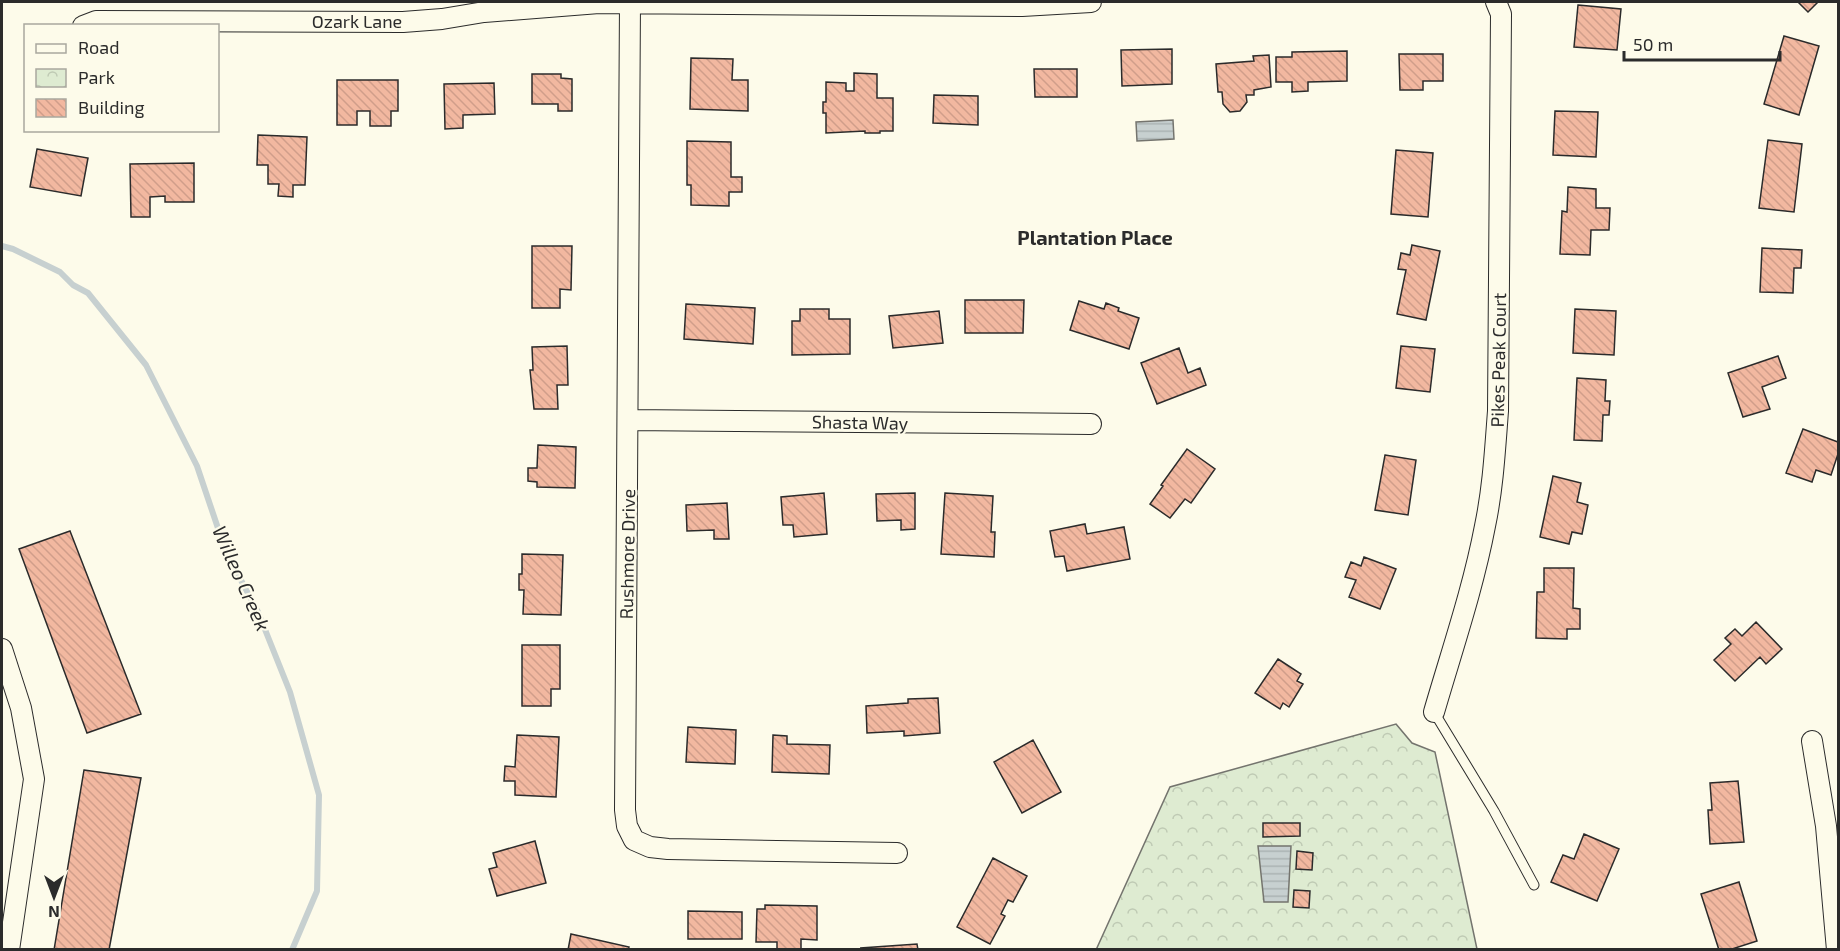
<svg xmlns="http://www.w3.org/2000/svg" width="1840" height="951" font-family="'Exo 2',sans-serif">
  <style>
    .park { fill: url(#park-crowns); stroke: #74746e; stroke-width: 1.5 }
    .water { fill: url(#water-rules); stroke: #74746e; stroke-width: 1.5 }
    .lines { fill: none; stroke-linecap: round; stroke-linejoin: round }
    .stream { stroke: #c7d0d0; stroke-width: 6 }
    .building { fill: url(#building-back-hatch); stroke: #2b2b2b; stroke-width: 1.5 }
    .lane-casing { stroke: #2b2b2b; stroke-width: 11 }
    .street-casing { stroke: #2b2b2b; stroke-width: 22 }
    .lane { stroke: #fdfbea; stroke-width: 9 }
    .street { stroke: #fdfbea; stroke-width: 20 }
    .labels { text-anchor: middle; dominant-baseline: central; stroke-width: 4.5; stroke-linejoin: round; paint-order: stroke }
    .street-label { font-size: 18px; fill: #2b2b2b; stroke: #fdfbea }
    .neighbourhood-label { font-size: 20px; font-weight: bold; fill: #2b2b2b; stroke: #fdfbea }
    .water-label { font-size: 20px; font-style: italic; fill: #2b2b2b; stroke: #fdfbea }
  </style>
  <defs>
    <pattern id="park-crowns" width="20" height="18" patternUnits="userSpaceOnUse" patternTransform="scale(1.5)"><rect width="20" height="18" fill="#deebd1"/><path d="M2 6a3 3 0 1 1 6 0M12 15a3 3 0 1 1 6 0" fill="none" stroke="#bfcab4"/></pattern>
    <pattern id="water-rules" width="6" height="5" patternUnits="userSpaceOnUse" patternTransform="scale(1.5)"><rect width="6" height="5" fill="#c7d0d0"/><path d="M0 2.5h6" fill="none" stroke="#abb3b3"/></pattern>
    <pattern id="building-back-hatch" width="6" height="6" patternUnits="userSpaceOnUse" patternTransform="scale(1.5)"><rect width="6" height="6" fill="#f2b8a0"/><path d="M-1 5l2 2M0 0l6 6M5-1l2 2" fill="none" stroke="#d09e8a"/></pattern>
  </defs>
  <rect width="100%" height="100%" fill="#fdfbea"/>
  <path class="park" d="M1396,724L1412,743L1435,752L1477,949L1096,950L1170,787Z"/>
  <path class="water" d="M1173,120L1174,139L1137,141L1136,122Z
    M1258,846H1291L1288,902H1264Z"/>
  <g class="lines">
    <path class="stream" d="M2,246L13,249L60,272L73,285L88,293L146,365L197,466L226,552L258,612L290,692L319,795L317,891L292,950"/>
  </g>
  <path class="building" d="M1798,2H1818L1808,12Z
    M1578,5L1621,9L1617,50L1574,47Z
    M1784,36L1819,46L1799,115L1764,104Z
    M1172,49V84L1122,86L1121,50Z
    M1347,51V81L1308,82V91L1292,92V82H1276V57H1292V52Z
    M1399,54H1443V81H1423V90H1400Z
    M1269,55L1271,87L1254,90V95H1246L1247,102L1240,111L1230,112L1223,104L1222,92H1218L1216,64L1254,61L1253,56Z
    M691,58L733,59L732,80H748V111L690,109Z
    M1034,69H1077V97H1035Z
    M854,73L877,74V98H893V131H880V133H865V131L826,133V113H823V102H826V82L846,83V91H854Z
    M532,74H561V78L572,79V111H558V104H532Z
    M337,80H398V111H391V126H370V111H357V125H337Z
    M494,83L495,114L463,115V128L445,129L444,84Z
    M934,95L978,96V125L933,123Z
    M1555,111L1598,112L1596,157L1553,155Z
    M258,135L307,137L305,185H293V197L278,196L279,184H268V165H257Z
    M1768,140L1802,144L1794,212L1759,208Z
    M687,141L731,142V177H742V192H729V206L691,205V185H687Z
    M37,149L88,158L81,196L30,187Z
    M1396,150L1433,153L1428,217L1391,214Z
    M194,163V202H165V196L150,197V217H131L130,164Z
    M1568,187L1596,189V208H1610L1609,230H1591L1590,255L1560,254L1562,211L1567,212Z
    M1412,245L1440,251L1426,320L1397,314L1406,270L1398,269L1401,253L1410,255Z
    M532,246H572L571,290L560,289V308H532Z
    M1762,248L1802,250L1801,268H1794L1793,293L1760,292Z
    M965,300H1024L1023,333H965Z
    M1079,301L1104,309L1106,303L1119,308L1118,311L1139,318L1129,349L1070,330Z
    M686,304L755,308L753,344L684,339Z
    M800,309H829V319H850V354L792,355V321H800Z
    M1575,309L1616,311L1614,355L1573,353Z
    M939,311L943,343L893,348L889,316Z
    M567,346L568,385H557L558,409H534L530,370H533L532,347Z
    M1401,346L1435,349L1430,392L1396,388Z
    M1179,348L1188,373L1200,368L1206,385L1157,404L1141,363Z
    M1778,356L1786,378L1762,387L1770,409L1743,417L1728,373Z
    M1577,378L1606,380L1605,401H1610L1609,415H1603L1602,441L1574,440Z
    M1803,429L1838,442V454L1831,475L1816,470L1812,482L1786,473Z
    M538,445L576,447L575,488L537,487V482L528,481V468H537Z
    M1187,449L1215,469L1191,503L1185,499L1170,518L1150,504L1163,486L1161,485Z
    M1385,455L1416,460L1408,515L1375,510Z
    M1553,476L1581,483L1577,502L1588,505L1582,534L1572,532L1569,544L1540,537Z
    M824,493L827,534L794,537L793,525H783L781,497Z
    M915,493V529L901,530V520L877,521L876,494Z
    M945,493L993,496L991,532H995L994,557L941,554Z
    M727,503L729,539H714V530L687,531L686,505Z
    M1085,524L1087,534L1124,527L1130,559L1067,571L1064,556L1055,557L1050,531Z
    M70,531L141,714L87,733L19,549Z
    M522,554L563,555L561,615L523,614L524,590H519V574H522Z
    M1364,557L1396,569L1380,609L1349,597L1356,580L1345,577L1351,562L1361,566Z
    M1544,568H1574L1573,608L1580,609V629H1567V639L1536,638L1537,592H1544Z
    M1756,622L1782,649L1766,664L1760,657L1735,681L1714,660L1731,644L1725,638L1735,629L1742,636Z
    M522,645H560V689H551V706H522Z
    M1278,659L1301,674L1297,681L1303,684L1289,707L1283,703L1280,709L1255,693Z
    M938,698L940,733L904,736V731L867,733L866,706L908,703V699Z
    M688,727L736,730L735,764L686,762Z
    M517,735L559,737L556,797L515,795V781H504L505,766L515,767Z
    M773,735L787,736V744L830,745L829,774L772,772Z
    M1033,740L1061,792L1022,813L994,762Z
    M84,770L141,778L109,950H54Z
    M1738,781L1744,842L1710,844L1708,810H1712L1710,783Z
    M1263,823H1300V836L1263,837Z
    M1584,834L1619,849L1597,901L1551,882L1563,855L1574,859Z
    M535,841L546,883L497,896L489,869L497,867L493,853Z
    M1297,851L1313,853L1312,870L1296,869Z
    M993,858L1027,876L1013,902L1008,900L1001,914L1005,916L990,944L957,927Z
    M1739,882L1757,941L1729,950H1719L1701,894Z
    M1294,890L1310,891L1309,908L1293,907Z
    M765,905L817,906V940L801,939V950L777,949V942H756L757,909H765Z
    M688,911L742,912V939H688Z
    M571,934L629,947L628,950H568Z
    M917,944L918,950H862L861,948Z"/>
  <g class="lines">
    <g class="lane-casing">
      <path id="lane" d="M1434,712L1494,811L1534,885"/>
    </g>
    <g class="street-casing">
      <path id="street" d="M630,2L625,810L627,826L634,840L650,847L668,849L897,853
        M83,26L96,21L403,22L442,19L484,12L599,3L1022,6L1091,2
        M628,420L1091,424
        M2,649L21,708L34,779L9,950
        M1434,712C1452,650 1473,589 1485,526C1493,488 1495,450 1498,411L1501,14L1496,2
        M1812,741L1826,826L1837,950"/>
    </g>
    <use href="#lane" class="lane"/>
    <use href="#street" class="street"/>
  </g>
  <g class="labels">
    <g class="street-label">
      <text x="357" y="21">Ozark Lane</text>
      <text transform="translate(1498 360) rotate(-89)">Pikes Peak Court</text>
      <text transform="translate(860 422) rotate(1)">Shasta Way</text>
      <text transform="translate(627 554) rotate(-89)">Rushmore Drive</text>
    </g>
    <g class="neighbourhood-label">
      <text x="1095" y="237">Plantation Place</text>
    </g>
    <g class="water-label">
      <text transform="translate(242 578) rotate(66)">Willeo Creek</text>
    </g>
  </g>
  <rect width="1840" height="951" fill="none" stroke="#2b2b2b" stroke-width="6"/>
  <rect x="24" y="24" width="195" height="108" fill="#fdfbea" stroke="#a9a89e" stroke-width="1.5"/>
  <rect x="36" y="44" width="30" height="9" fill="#fdfbea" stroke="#a9a89e" stroke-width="1.5"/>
  <text x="78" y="54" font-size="18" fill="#2b2b2b">Road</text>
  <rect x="36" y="69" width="30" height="18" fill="url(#park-crowns)" stroke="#a9a89e" stroke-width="1.5"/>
  <text x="78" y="84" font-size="18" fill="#2b2b2b">Park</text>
  <rect x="36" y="99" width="30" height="18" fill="url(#building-back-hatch)" stroke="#a9a89e" stroke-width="1.5"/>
  <text x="78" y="114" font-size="18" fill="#2b2b2b">Building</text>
  <g transform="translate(54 897) rotate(180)" stroke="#fdfbea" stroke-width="4.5" paint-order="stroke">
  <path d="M0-4.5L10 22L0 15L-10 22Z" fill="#2b2b2b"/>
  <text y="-9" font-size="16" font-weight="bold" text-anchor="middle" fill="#2b2b2b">N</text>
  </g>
  <path d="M1624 51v9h156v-9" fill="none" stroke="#2b2b2b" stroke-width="3"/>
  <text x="1633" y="51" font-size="18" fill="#2b2b2b" stroke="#fdfbea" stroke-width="4.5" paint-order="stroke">50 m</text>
</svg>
